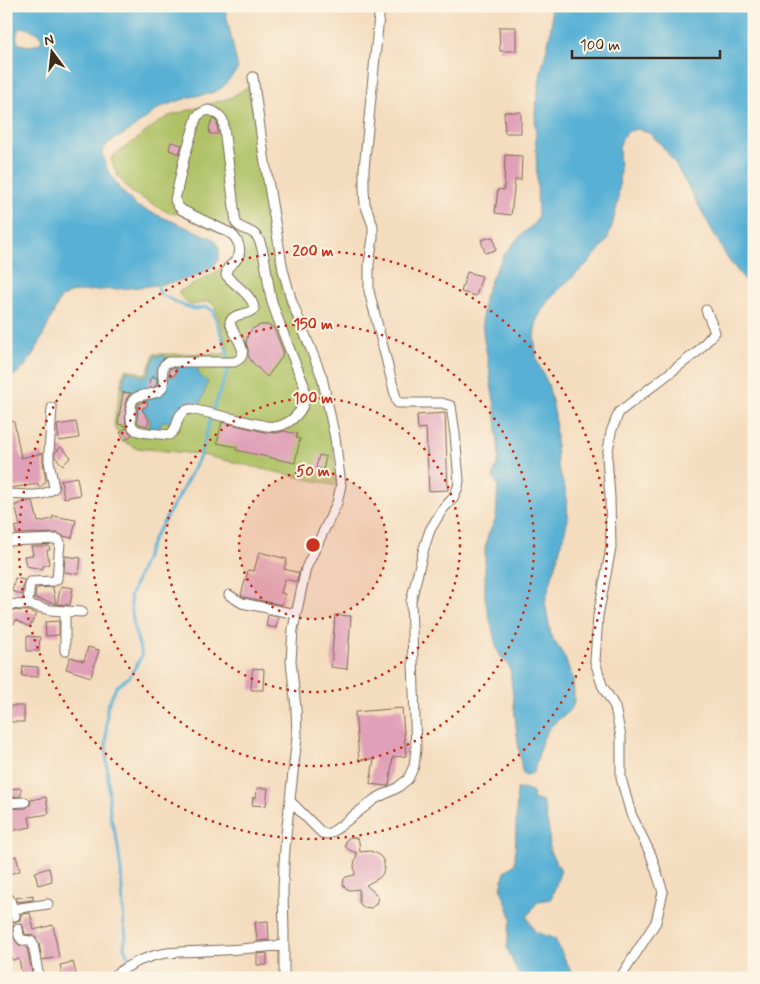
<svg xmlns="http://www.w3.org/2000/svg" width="760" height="984" font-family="Mynerve,sans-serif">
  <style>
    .green { fill: #aec165; stroke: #747642 }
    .water { fill: #58b1d5; stroke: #4a6e7a; fill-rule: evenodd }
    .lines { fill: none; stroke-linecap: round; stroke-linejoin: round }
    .stream { stroke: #58b1d5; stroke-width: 3 }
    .building { fill: #e0a1b8 }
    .street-casing { stroke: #7c6856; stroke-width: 11 }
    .street { stroke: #fff; stroke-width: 9 }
    .ring { fill: none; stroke: #c8321e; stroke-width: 2.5; stroke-dasharray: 2.5 5 }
    .centre { fill: #c8321e; stroke: #fcf5e5; stroke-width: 2.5 }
    .ring-label { font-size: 15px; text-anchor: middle; font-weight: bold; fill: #c8321e; stroke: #fcf5e5; stroke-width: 4; stroke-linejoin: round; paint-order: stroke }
  </style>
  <rect width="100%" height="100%" fill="#fcf5e5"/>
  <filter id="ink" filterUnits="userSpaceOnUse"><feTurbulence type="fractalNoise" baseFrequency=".02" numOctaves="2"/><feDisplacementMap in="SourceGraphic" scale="10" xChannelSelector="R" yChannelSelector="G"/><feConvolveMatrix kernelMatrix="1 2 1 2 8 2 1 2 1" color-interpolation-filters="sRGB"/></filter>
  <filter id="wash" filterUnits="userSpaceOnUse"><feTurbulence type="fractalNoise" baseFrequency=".0096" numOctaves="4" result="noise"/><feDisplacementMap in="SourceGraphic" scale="20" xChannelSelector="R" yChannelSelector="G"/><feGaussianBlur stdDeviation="1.12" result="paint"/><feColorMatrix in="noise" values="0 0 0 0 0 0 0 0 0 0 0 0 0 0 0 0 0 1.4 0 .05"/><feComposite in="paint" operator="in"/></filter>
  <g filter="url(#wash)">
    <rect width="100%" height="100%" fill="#f4dcbe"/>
    <path class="green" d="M249,86L270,226L288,307L306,345L318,379L330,426L337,486L198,454L136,448L125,442L119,435L115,429L114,422L123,374L125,370L128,369L144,374L147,372L154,354H220L229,353L215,307L212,303L208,301C190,307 189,307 178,292C194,284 224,270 234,257C235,255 236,251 236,249L230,238L182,214L169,213L131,192L118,176L111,159C117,151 125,148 133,142C145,133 156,123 169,116L230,98Z"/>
    <path class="water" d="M6,6H223L225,9L238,69L222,88L212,93L190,97L161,107L126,133L107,144L102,153L107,169L119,188L136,206L214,239C218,245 221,250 219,257C211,290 98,288 69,293L60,299L39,344L27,364L11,378L6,380ZM22,27C30,29 37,31 42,38L41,42C34,47 28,46 19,44C15,38 16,31 22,27Z
      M550,6H754V291L728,259L695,199L674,162L660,143L649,133L638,129L629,131L622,138L619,148L620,171L618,202L612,226L606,242L589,262L566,283L547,302L537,319L534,337L537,361L548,384L555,415L557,464L566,492L568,520L545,602L551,636L564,656L573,679L574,695V702L572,708L549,728L542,741L534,772L527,775L524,774L522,771L517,735L510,668L506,662L501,657L497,649L485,599V549L488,535L496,518L498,485L493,477L499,458L495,406L491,384L489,365L484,340L482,319L484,298L493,275L504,255L519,237L534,224L538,216L535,112L541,72L550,35L552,19Z
      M155,356H166L167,359L159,365V374L173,377L176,375L177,371L173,365L197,364C197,374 201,377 208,382L199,407C182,402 176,409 172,424C167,421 165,420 161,423L160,429L163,432L144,430L150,426C152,415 143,410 134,415V406C138,410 140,411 145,408C147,405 148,403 146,400C143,396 127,390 122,388L125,373L127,371L142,376H146L148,374Z
      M517,789L530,790L533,792L532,799L543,802L549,831L550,852L561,870L551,899L538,901L527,917L535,932L555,939L574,978H520L507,948L509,929L512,919L501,889L505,871L515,864Z"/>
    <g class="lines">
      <path class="stream" d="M137,978L124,947L126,935L124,925L121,871L117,840L110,815L106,746L107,707L116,687L130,676L142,655L134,628L130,597L153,539L178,498L200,456L213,410L229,367L228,355L213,311L207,307L195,309L182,305L160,294L158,287"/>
    </g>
    <g id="blocks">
      <path class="building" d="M499,27H516V51H500Z
        M504,112H521V133H505Z
        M212,119L215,120L217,122L218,134H210L209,129Z
        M171,142L182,145L179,154L169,150Z
        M505,155L522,156L521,180H515L511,215L495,213L498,189L504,190Z
        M493,237L496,250L485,253L481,240Z
        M467,272L482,276L476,296L461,292Z
        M260,325H268L274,328L283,351L282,357L267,377L252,362L248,355V349L246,343L248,334L252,329Z
        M170,368H176L177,371L173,376L169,375Z
        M153,376L157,378V384L154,387L151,388L149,381Z
        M123,392L131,393L127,398L125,404L126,426L118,424Z
        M146,401L148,405L142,409L149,420L147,426L139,424L137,421L138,404Z
        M445,413L448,490L429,491L426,428L418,429L417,415Z
        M14,421L21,458L43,453V462L46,481L40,488L38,484L10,488L8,472H6V423Z
        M76,422L79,438L59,441L57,425Z
        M222,422L265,432L276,433L284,431L297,434L296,438L300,439L295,463L236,450L237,447L217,443Z
        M126,428L132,435L125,440L120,433Z
        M61,447L71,457L63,465L55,457V453Z
        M319,455L326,457L323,470L316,468Z
        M77,477L80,495L64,498L61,480Z
        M29,501H33L38,522L52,519L53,516L76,520L72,538L63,536L58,533L16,534L15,527L20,526L15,505Z
        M31,546H49L50,550H47L49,564L43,566V569L26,566L24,556L33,555Z
        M259,552L287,559L284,569L299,573L297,582L285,579L281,593L285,594L282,605L244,597L241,595L248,570L254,571Z
        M65,556L81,558L79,574L64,572Z
        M15,578L24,580L22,595L12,591Z
        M61,586L73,588L70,605L57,604L60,589H61Z
        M53,587V588L56,604L35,598L36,588Z
        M8,610L28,611L37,614L30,626H27L16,620L14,624L6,619V613Z
        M268,615L278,617L276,628L266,626Z
        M335,615L351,616L347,669L331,667Z
        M59,621V635L46,636L45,622Z
        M27,636L40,637L39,651H27Z
        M88,647L99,650L91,677L66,669L70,657L84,661Z
        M23,666L38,667V677L22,676Z
        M253,668L264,669L263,690H251L252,674Z
        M10,706H24V722H11Z
        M402,708L406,756L393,757L389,785L387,786L370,784L374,759L359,760L355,712Z
        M21,788V796L6,797V789Z
        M257,788H268L266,806L252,805L253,797L256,798Z
        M46,797L49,814L29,817L31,827L6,832V809L26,808L30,805L31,800Z
        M350,837L356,838L358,839L359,842L360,852L370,851L376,853L381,857L384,862V868L383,873L379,878L366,885L376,894L378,897L376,904L371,908L363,907L361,905L359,902V889L350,890L347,889L343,885L344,879L346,877L355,875L354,865L357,853L349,850L345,846L346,840Z
        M16,856L20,871L6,875V859Z
        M49,868L52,881L38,885L35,872Z
        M33,895V900L17,902L16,898Z
        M6,909L9,918L14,922L20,920L21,914L30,913L34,930L53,925L59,957L42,960L39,943L36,938L32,935L25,934L23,926L21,923L15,924L12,927L13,937L19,945L27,947L32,973L22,975L19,959L12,960L8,942H6Z
        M268,921L269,940L257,941L255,922Z
        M267,953V965H257V954Z
        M73,962L77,978H63L60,965Z"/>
    </g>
  </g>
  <g filter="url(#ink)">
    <use href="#blocks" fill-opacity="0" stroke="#7c6856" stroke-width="1"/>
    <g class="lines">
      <g class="street-casing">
        <path id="street" d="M253,77L264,156L283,270L292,302L322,377L335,438L341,485L337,503L306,568L293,629L291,661L296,708L297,737L286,835L284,863L283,890L284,933V978
          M208,110C215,111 219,114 223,120L236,223C242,231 253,229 258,238C266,252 267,284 272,302C281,329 293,358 304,385C304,389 306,394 305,397C304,411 291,423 279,426C275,427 270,426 266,426L191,409C172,412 182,428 169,435C163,434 156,434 149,433C132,431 130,429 131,410C131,405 131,400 137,397C144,393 157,396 162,388C166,382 160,374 164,365L168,362H234C255,354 231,335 230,321C238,311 245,317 254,309C254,296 234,285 226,275C227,264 232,266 237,259C243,250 238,239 230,233L182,210L178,206L175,200L184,159L197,116L203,112Z
          M6,494C22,494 42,499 54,488L49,461V452L52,408
          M6,504L8,514L6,531
          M6,541L58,539L60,542L57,579L54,581L30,582L28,602L25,605L6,604
          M229,595L242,603L296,614
          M27,604L50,610L82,612
          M65,611V651
          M290,801L322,833L328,834L335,830L375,799L397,788L408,779L414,766L416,749L411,601L424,548L430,530L442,510L453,498L458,487L459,481L455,434L451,406L442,403H398L397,402L369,291V264L373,238V226L365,204L364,190V169L380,6
          M6,803L25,802
          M6,895L10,900L15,916
          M13,909L48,904
          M18,929L19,936L22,940L31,941L33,944L39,978
          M110,978C122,970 133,962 147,958C165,951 185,952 204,951C231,950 257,948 284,945
          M620,978L656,922L663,892L651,855L631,814L621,778V737L615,707L602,685L595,661L598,616L611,548L610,497L607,457L611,432L619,412L697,352L715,332L706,310"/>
      </g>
      <use href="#street" class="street"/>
    </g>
  </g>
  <circle cx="313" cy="545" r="74" fill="#c8321e" fill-opacity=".12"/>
  <g class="ring">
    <circle cx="313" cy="545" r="74"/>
    <circle cx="313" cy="545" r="147"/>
    <circle cx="313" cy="545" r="221"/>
    <circle cx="313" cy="545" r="294"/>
  </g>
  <circle cx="313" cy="545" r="8" class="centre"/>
  <g class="ring-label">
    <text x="313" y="256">200 m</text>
    <text x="313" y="329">150 m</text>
    <text x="313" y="403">100 m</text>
    <text x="313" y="476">50 m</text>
  </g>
  <rect width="760" height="984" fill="none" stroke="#fcf5e5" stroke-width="25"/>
  <g transform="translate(52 52) rotate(345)" stroke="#fcf5e5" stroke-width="4" paint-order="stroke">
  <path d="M0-4L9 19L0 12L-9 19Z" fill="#3b2a1e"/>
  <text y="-8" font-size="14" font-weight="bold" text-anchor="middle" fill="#3b2a1e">N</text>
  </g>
  <path d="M572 50v8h148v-8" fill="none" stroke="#3b2a1e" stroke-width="2.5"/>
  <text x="580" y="50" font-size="15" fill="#3b2a1e" stroke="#fcf5e5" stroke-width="4" paint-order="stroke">100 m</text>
</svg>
